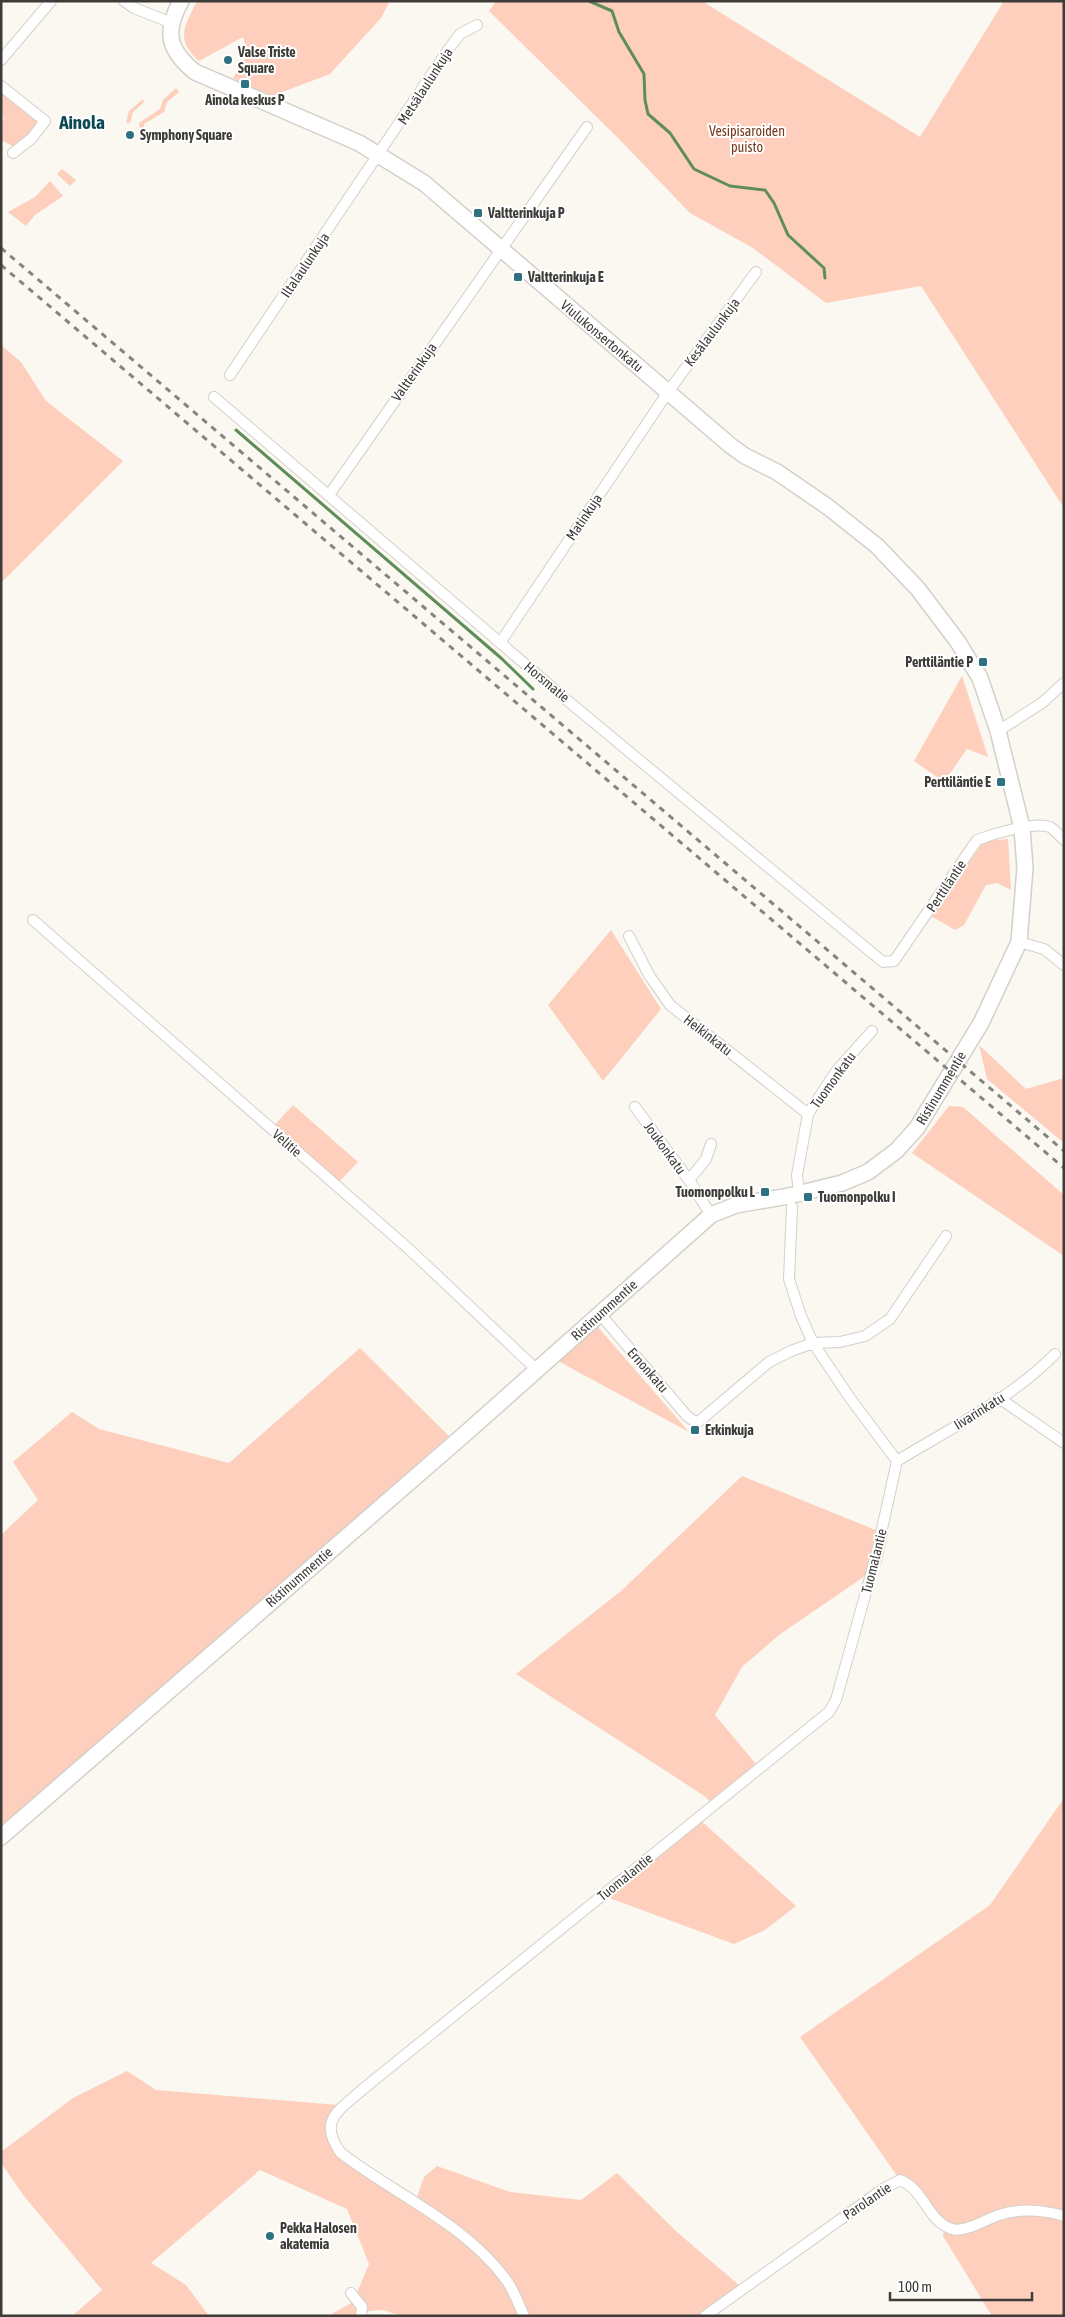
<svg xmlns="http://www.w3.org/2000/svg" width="1065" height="2317" font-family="'Asap Condensed',sans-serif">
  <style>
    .green { fill: #fdcfbc }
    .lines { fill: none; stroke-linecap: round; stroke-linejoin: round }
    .stream { stroke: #5e8d58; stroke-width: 3 }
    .street-casing { stroke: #d3d0c9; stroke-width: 12 }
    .secondary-casing { stroke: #d3d0c9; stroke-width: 18 }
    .street { stroke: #fff; stroke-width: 10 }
    .secondary { stroke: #fff; stroke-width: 15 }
    .rail { stroke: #85847f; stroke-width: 3; stroke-dasharray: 6 6; stroke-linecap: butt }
    .poi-dot { fill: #2e7282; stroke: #fff; stroke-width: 2 }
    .labels { text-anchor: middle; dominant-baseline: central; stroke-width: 4; stroke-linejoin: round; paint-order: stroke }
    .poi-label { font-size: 14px; font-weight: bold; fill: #3d3c39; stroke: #fff; text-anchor: start }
    .street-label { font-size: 14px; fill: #3d3c39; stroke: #fff }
    .park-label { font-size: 14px; fill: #75391c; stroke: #fff }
    .district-label { font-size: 19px; font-weight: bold; fill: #0c4753; stroke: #fff }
  </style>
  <rect width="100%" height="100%" fill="#faf8f1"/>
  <path class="green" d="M197,1H390L381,18L330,74L272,96L233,78L248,53L243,37L199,61C175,39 184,27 197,1Z
    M496,1H702L920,137L1004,1H1064V508L921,286L826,303L753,248L690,213L620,140L489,11Z
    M176,88L179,92L167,102L164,112L144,124L145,137L141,138L139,123L160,109L163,100Z
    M1,92L41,121L14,147L1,140V121L4,118L1,116Z
    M143,99L144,102L133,112L130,123H126L129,111Z
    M62,169L76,180L70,186L57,174Z
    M50,181L63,196L35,215L26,226L8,212L35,197Z
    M1,345L21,362L46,401L123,461L1,583Z
    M962,676L988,757L967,749L944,782L914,761Z
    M1008,839L1011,890L997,883L986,885L964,925L955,930L931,916L984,841Z
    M611,930L661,1009L603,1081L548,1005Z
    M979,1045L1026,1089L1064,1078V1143L987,1079Z
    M293,1105L358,1162L337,1184L272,1128Z
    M949,1106L963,1107L1064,1195V1256L912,1153Z
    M597,1326L689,1432L558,1361Z
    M360,1348L449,1436L1,1828V1535L38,1500L13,1462L72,1412L99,1429L229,1463Z
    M742,1476L888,1535L881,1565L779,1635L742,1667L715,1715L761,1770L715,1806L703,1795L516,1674L621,1591Z
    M1064,1798V2316H992L943,2236L945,2225L900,2180L800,2037L990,1905Z
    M699,1819L796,1906L765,1930L734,1944L604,1896Z
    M127,2071L156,2090L338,2105V2118L334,2129L343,2150L417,2197L424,2177L437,2166L510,2192L581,2200L617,2173L677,2232L740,2286L697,2316H402L383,2310L359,2312V2316H328L353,2302L369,2264L347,2209L260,2170L151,2263L186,2285L209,2316H72L102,2290L24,2196L1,2163V2152L73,2098Z"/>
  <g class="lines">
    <path class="stream" d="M589,1L612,11L619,32L644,74L645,100L648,114L670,133L694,169L730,186L765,190L774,203L788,235L824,268L825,278
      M236,430L501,658L533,689"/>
    <g class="street-casing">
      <path id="street" d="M124,1L134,8L172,23
        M1,60L51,1
        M1,86L45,121L31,139L13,153
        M230,375L448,50L460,34L477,25
        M214,397L568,701L883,962L894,961L977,840C993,834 1034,821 1050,827C1055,830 1060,836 1064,840
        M329,495L587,127
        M500,643L668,392L756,272
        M998,731L1042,703L1064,683
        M33,920L410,1250L537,1370
        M629,936L649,975L670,1005L808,1114
        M1019,942L1044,949L1064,965
        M635,1107L689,1180L711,1215
        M689,1180L706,1159L711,1144
        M799,1193L797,1175L808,1114L837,1070L872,1031
        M600,1314L687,1416L697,1423L769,1362L791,1351L813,1343L840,1342L865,1336L890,1319L946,1236
        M999,1398L1064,1443
        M897,1461C951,1428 1011,1399 1055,1354
        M351,2293L362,2307L361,2316
        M524,2316C519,2305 514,2291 507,2281C466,2224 396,2195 341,2153C317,2120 339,2111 363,2089L829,1712L836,1700L876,1556L897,1461L850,1398L813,1343L801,1316L789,1279L792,1207
        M705,2316L883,2189L900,2180C925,2190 927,2221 952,2229C965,2233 986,2219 999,2215C1019,2208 1044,2210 1064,2216"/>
    </g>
    <g class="secondary-casing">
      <path id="secondary" d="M1,1837L466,1433L711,1215L736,1205L789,1196L842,1183L868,1172L896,1151L917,1128L981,1023L1019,942L1025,868L1022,828L998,731L980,678L958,642L918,589L877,546L828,507L777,472L745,456L731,446L424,183L359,143L195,72C168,50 164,32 181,1"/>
    </g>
    <use href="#street" class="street"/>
    <use href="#secondary" class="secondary"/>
    <path class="rail" d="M1,248L1064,1151
      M1,265L1064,1168"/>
  </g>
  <g class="poi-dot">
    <circle cx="228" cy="60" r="5"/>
    <rect x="240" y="79" width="10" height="10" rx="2.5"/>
    <circle cx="130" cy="135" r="5"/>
    <rect x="473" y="208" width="10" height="10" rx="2.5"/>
    <rect x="513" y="272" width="10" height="10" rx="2.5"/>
    <rect x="978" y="657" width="10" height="10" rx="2.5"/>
    <rect x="996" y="777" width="10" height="10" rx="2.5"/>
    <rect x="760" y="1187" width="10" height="10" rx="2.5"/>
    <rect x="803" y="1192" width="10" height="10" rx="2.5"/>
    <rect x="690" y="1425" width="10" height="10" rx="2.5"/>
    <circle cx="270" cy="2236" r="5"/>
  </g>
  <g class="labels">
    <g class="poi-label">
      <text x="238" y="52">Valse Triste<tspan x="238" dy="16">Square</tspan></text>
      <text x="245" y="100" text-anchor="middle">Ainola keskus P</text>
      <text x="140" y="135">Symphony Square</text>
      <text x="488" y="213">Valtterinkuja P</text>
      <text x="528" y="277">Valtterinkuja E</text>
      <text x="973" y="662" text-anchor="end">Perttiläntie P</text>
      <text x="991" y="782" text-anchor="end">Perttiläntie E</text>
      <text x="755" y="1192" text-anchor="end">Tuomonpolku L</text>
      <text x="818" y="1197">Tuomonpolku I</text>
      <text x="705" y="1430">Erkinkuja</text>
      <text x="280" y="2228">Pekka Halosen<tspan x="280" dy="16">akatemia</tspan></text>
    </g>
    <g class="street-label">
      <text transform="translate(425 86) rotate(-57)">Metsälaulunkuja</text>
      <text transform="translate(305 265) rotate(-56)">Iltalaulunkuja</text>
      <text transform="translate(712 332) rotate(-53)">Kesälaulunkuja</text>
      <text transform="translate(602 336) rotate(40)">Viulukonsertonkatu</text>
      <text transform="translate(414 372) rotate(-55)">Valtterinkuja</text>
      <text transform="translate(584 517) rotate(-56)">Matinkuja</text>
      <text transform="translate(547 682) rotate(40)">Horsmatie</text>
      <text transform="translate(946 886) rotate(-56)">Perttiläntie</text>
      <text transform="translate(708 1035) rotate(38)">Heikinkatu</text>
      <text transform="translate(833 1080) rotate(-54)">Tuomonkatu</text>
      <text transform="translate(941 1088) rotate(-59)">Ristinummentie</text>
      <text transform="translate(287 1143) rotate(41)">Velitie</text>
      <text transform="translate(665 1148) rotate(54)">Joukonkatu</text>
      <text transform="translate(604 1310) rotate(-42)">Ristinummentie</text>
      <text transform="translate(648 1370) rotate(49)">Ernonkatu</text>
      <text transform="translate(979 1411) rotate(-32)">Iivarinkatu</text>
      <text transform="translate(874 1561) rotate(-76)">Tuomalantie</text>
      <text transform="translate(299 1577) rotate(-41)">Ristinummentie</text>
      <text transform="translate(625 1877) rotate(-39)">Tuomalantie</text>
      <text transform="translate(867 2201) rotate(-34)">Parolantie</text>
    </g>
    <g class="park-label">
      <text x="747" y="131">Vesipisaroiden<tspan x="747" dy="16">puisto</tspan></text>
    </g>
    <g class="district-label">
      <text x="82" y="122">Ainola</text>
    </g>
  </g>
  <rect width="1065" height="2317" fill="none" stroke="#3d3c39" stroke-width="5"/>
  <path d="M890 2292v8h142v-8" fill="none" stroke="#3d3c39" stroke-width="2.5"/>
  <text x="898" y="2292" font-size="15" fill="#3d3c39" stroke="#ffffff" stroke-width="4" paint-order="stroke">100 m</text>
</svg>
